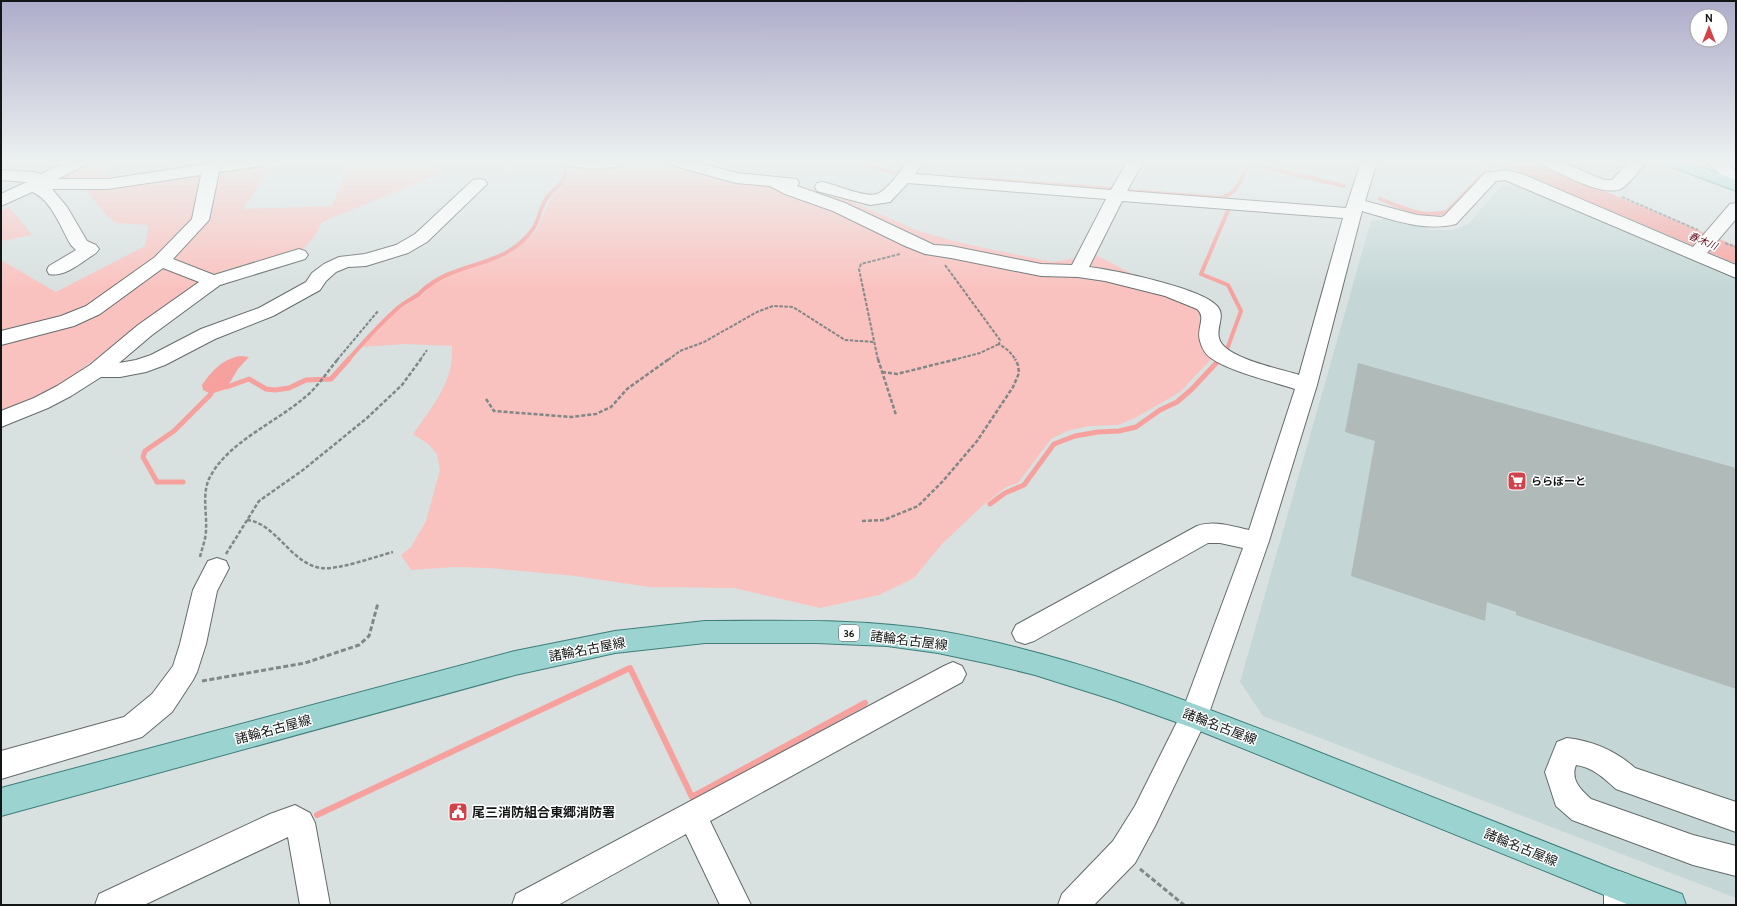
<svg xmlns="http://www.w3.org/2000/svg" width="1737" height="906" font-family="Cabin,'Noto Sans JP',sans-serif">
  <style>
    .built { fill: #c4d7d6 }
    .green { fill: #fac2bf }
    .water { fill: #f7a19e }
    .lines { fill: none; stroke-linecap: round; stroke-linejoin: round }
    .stream-far2 { stroke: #f7a19e; stroke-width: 4 }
    .stream-far1 { stroke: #f7a19e; stroke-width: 5 }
    .stream { stroke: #f7a19e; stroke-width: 6 }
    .river { fill: #f7a19e; fill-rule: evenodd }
    .building { fill: #b0bab9 }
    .minor-casing { stroke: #646c6b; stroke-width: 2 }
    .major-casing { stroke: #3f7e7a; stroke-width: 2 }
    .path-far2 { stroke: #808786; stroke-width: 2; stroke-dasharray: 3.5 1.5; stroke-linecap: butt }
    .path-far1 { stroke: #808786; stroke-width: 2.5; stroke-dasharray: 4 2; stroke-linecap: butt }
    .path { stroke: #808786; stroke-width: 3; stroke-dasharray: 5 2.5; stroke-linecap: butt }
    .minor { fill: #fff; fill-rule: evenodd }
    .major { fill: #9ad3d0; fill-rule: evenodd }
    .labels { text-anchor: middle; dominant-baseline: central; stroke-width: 3; stroke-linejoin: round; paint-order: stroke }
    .far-water-label { font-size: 10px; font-style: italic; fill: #670514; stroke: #fff }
    .shield { fill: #fff; stroke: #5a5c5c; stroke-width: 1 }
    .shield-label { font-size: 10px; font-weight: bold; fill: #131616 }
    .poi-label { font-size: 11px; font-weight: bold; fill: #131616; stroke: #fff; text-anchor: start }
    .near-street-label { font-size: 13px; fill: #131616; stroke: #fff }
    .near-poi-label { font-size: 13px; font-weight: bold; fill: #131616; stroke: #fff; text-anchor: start }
  </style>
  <rect width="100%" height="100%" fill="#d8e1e0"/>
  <path class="built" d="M1521,185L1736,280V898L1263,716L1240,682L1371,221L1390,218L1432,230H1455L1468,224L1502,186Z"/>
  <path class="green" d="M82,162H107L105,175L115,178L215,170L216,162H274L243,209L332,206L350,162H420L442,173L322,222L314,237L303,249L266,261L224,270L172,301L54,390L1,413V260L56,292L145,246L148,225L117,223L109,218L78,181L51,179Z
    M635,162L664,163L771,184L779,188L826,190L916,230L961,243L1052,262L1096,255L1201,310L1214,356L1180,392L1135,418L1118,425L1089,426L1067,431L1051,439L1018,483L1006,487L980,508L942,544L914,578L879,595L820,608L734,588L649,587L575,576L490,568L455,567L411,570L401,555L411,547L426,521L440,470L437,454L428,444L413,434C428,413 446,391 451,365C452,359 452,353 452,346L405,344L362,347L379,327L397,311L424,293L430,286L448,275L501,258L515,250L536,231L552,197L564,185L570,171L574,166L607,168Z
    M9,207L32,235L1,241V211Z"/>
  <path class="water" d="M240,356L249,357L238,369L226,389L211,394L203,390L202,385C213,370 221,360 240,356Z"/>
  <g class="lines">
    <path class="stream-far2" d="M857,162L896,173
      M981,179L1110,189
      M1129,191L1222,198C1238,192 1240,180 1248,166L1257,165L1344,186
      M1380,199C1403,208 1422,218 1447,212L1495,162
      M1226,352L1241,311L1228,285L1201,274L1229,208
      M348,360C364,342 380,323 399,307C405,302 412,299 419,294C422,291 425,288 428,286C462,260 505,268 533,229C539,221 540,208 546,199C552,189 568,183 565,170L571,162"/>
    <path class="stream-far1" d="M227,387L249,379L266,389L275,390L289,388L306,380L331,379L349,359
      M183,482H157L143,457L145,451L174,431L211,394
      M990,504L1005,493L1024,485L1054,444L1075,436L1098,432L1119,431L1136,427L1160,410L1177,402L1192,389L1220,359"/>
    <path class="stream" d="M317,815L630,668L692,797L865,703"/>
    <path class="river" d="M1504,162H1535L1736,246V263L1727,260L1507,167Z"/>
  </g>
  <path class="building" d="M1358,363L1736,468V689L1516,615V612L1487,602L1485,621L1351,576L1375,441L1345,432Z"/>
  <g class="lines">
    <g class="minor-casing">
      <path id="minor" d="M66,162H87L85,165L58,179H108L221,162H263L261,165L255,167L219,172L209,220L173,259L214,275L299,249L305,251L308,255L305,259L220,285L152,335L119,363L136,360L151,355L201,329L259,308L306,282L312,273L324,264L339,257L365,254L396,245L415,234L473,180L479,179L485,180L487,184L427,242L408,253L366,266L348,267L336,272L326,281L320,290L273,316L215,339L165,365L146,372L120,377H101L71,396L48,408L1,427V411L34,398L57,386L90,365L138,325L199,282L163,268L100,314L74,326L1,345V331L61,316L86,306L155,257L192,219L201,175L108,189H52L67,207L87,241L96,245L99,249L96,253C83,261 65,278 49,274L47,270L49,266L76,250L71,245C61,228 51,199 32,192L1,206V194L27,182L1,180V170L33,172L41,174Z
        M567,162H625L623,165C604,170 588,170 569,165Z
        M669,162H696L737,173L797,179L799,183L797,186L845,203L934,245L951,246L1041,264L1072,265L1106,199L908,183L890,202L870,205L817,191L815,187L817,183L823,182C836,185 866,198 877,194C887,191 901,170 907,162H923L915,174L1111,190L1127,162H1143L1127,191L1346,208L1361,162H1377L1365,201L1417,215L1441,217L1444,216L1485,173L1506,170L1522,174L1693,247L1730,204L1736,203V219L1707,253L1736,265V278L1505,180L1496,181L1456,224C1425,232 1393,220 1362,211L1317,385L1269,541L1208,716L1155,826L1135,863L1094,905H1058L1062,894L1113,841L1135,806L1182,712L1243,548L1220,543H1208L1034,641L1025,644L1016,641L1012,633L1016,625L1197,526C1214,520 1231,526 1249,530L1295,389C1274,382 1228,371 1211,358C1205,354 1202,348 1200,341C1196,327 1207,318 1197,309L1165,296L1105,281L1078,277L1041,276L951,258L925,254L905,246L833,211L785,194L770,186L736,183L671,165ZM1122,201L1343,218L1299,375C1281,369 1223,358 1219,338C1216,326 1226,316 1217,306C1202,288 1114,270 1089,267Z
        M1540,162H1562L1604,180H1612L1629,162H1646C1642,168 1627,186 1621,189C1601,197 1561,173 1542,165Z
        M1707,162H1725L1736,171V184L1730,183Z
        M217,558L226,561L229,568L217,591L206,644L197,672L193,680L172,712L142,737L1,779V751L124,717L152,694L173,666L180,644L193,590L208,561Z
        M953,662L962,666L966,674L962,682L710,821L751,905H720L686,834L558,905H512L516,894L944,666Z
        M1567,738C1593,741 1616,751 1635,768L1736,802V832L1616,789C1604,778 1592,767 1576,765C1570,780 1581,790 1591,799L1693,835L1736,846V876L1693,865L1572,820L1556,806L1545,772L1557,742Z
        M295,805L310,813L315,823L330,905H300L288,837L144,905H95L99,894L270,814Z
        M1619,871L1630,875L1634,886V905H1604V886L1608,875Z"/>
    </g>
    <g class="major-casing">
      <path id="major" d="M1665,162H1688L1736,180V191L1667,165Z
        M705,621C783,621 863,618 940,631C1067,653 1187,700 1306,747C1410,788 1515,830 1619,871L1682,894L1686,905H1629L1190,727L1114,700L1035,675L990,664L938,653L887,646L816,643H705L615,653L515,675L1,816V788L515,651L615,631Z"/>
    </g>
    <path class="path-far2" d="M1622,197L1698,230
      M1725,243L1736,247
      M945,265L1000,340L999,344L1009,351L1016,360
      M337,360L378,311
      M420,360L427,350
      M668,360L680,351L704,342L757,312L773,306L793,307L845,340L874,342
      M878,360L859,269L861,264L900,254
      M953,360L980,353L999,344"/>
    <path class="path-far1" d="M878,359L896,415
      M882,372L897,374L957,359
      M486,399L494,411L572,417L596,414L611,407L627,389L669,359
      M247,520C276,523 291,564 321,568C339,570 374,557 393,552
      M862,521L884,520L918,506L943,481L977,441L1013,387L1019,373L1018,365L1015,359
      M226,554L259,501L303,470L367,418L402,385L421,359
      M200,557C202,548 206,539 206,530C207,514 202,494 209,479C226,443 275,423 304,398C317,388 327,372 338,359"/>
    <path class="path" d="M202,681L305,663L359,645L369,636L378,603
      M1140,869L1184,905"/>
    <use href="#minor" class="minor"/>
    <use href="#major" class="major"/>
  </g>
  <linearGradient id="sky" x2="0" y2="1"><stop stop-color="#aeacca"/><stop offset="0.56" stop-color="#edf2f1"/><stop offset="1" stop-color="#edf2f1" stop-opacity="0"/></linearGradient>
  <rect width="1737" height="289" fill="url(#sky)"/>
  <defs>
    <g id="supermarket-square" transform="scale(1)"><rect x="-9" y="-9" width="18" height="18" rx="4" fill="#d2424a" stroke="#fff"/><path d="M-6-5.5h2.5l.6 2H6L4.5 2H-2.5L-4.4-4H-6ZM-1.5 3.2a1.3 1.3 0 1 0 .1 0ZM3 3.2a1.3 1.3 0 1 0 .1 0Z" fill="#fff"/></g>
    <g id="civic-square" transform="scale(1)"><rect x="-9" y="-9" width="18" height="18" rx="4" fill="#d2424a" stroke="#fff"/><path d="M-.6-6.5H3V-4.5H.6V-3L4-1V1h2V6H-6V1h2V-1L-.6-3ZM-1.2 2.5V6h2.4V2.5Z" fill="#fff"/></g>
  </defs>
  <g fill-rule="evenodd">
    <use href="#supermarket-square" x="1517" y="481"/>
    <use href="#civic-square" x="458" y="812"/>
  </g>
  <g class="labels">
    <g class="far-water-label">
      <text transform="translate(1703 241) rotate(23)">春木川</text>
    </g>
    <rect class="shield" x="839" y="625" width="20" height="16" rx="3"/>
    <g class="shield-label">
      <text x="849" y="633">36</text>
    </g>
    <g class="poi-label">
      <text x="1531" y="481">ららぽーと</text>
    </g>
    <g class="near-street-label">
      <text transform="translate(909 640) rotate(7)">諸輪名古屋線</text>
      <text transform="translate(587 649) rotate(-11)">諸輪名古屋線</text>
      <text transform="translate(1220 726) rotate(21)">諸輪名古屋線</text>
      <text transform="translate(273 729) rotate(-15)">諸輪名古屋線</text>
      <text transform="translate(1521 847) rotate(22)">諸輪名古屋線</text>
    </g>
    <g class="near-poi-label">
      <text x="472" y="812">尾三消防組合東郷消防署</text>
    </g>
  </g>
  <rect width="1737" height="906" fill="none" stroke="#131616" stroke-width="4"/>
  <g transform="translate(1709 28)"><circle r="19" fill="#ffffff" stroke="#a1a2a2"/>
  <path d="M0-3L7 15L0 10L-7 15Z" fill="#d2424a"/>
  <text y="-6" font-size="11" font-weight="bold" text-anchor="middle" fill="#131616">N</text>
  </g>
</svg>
